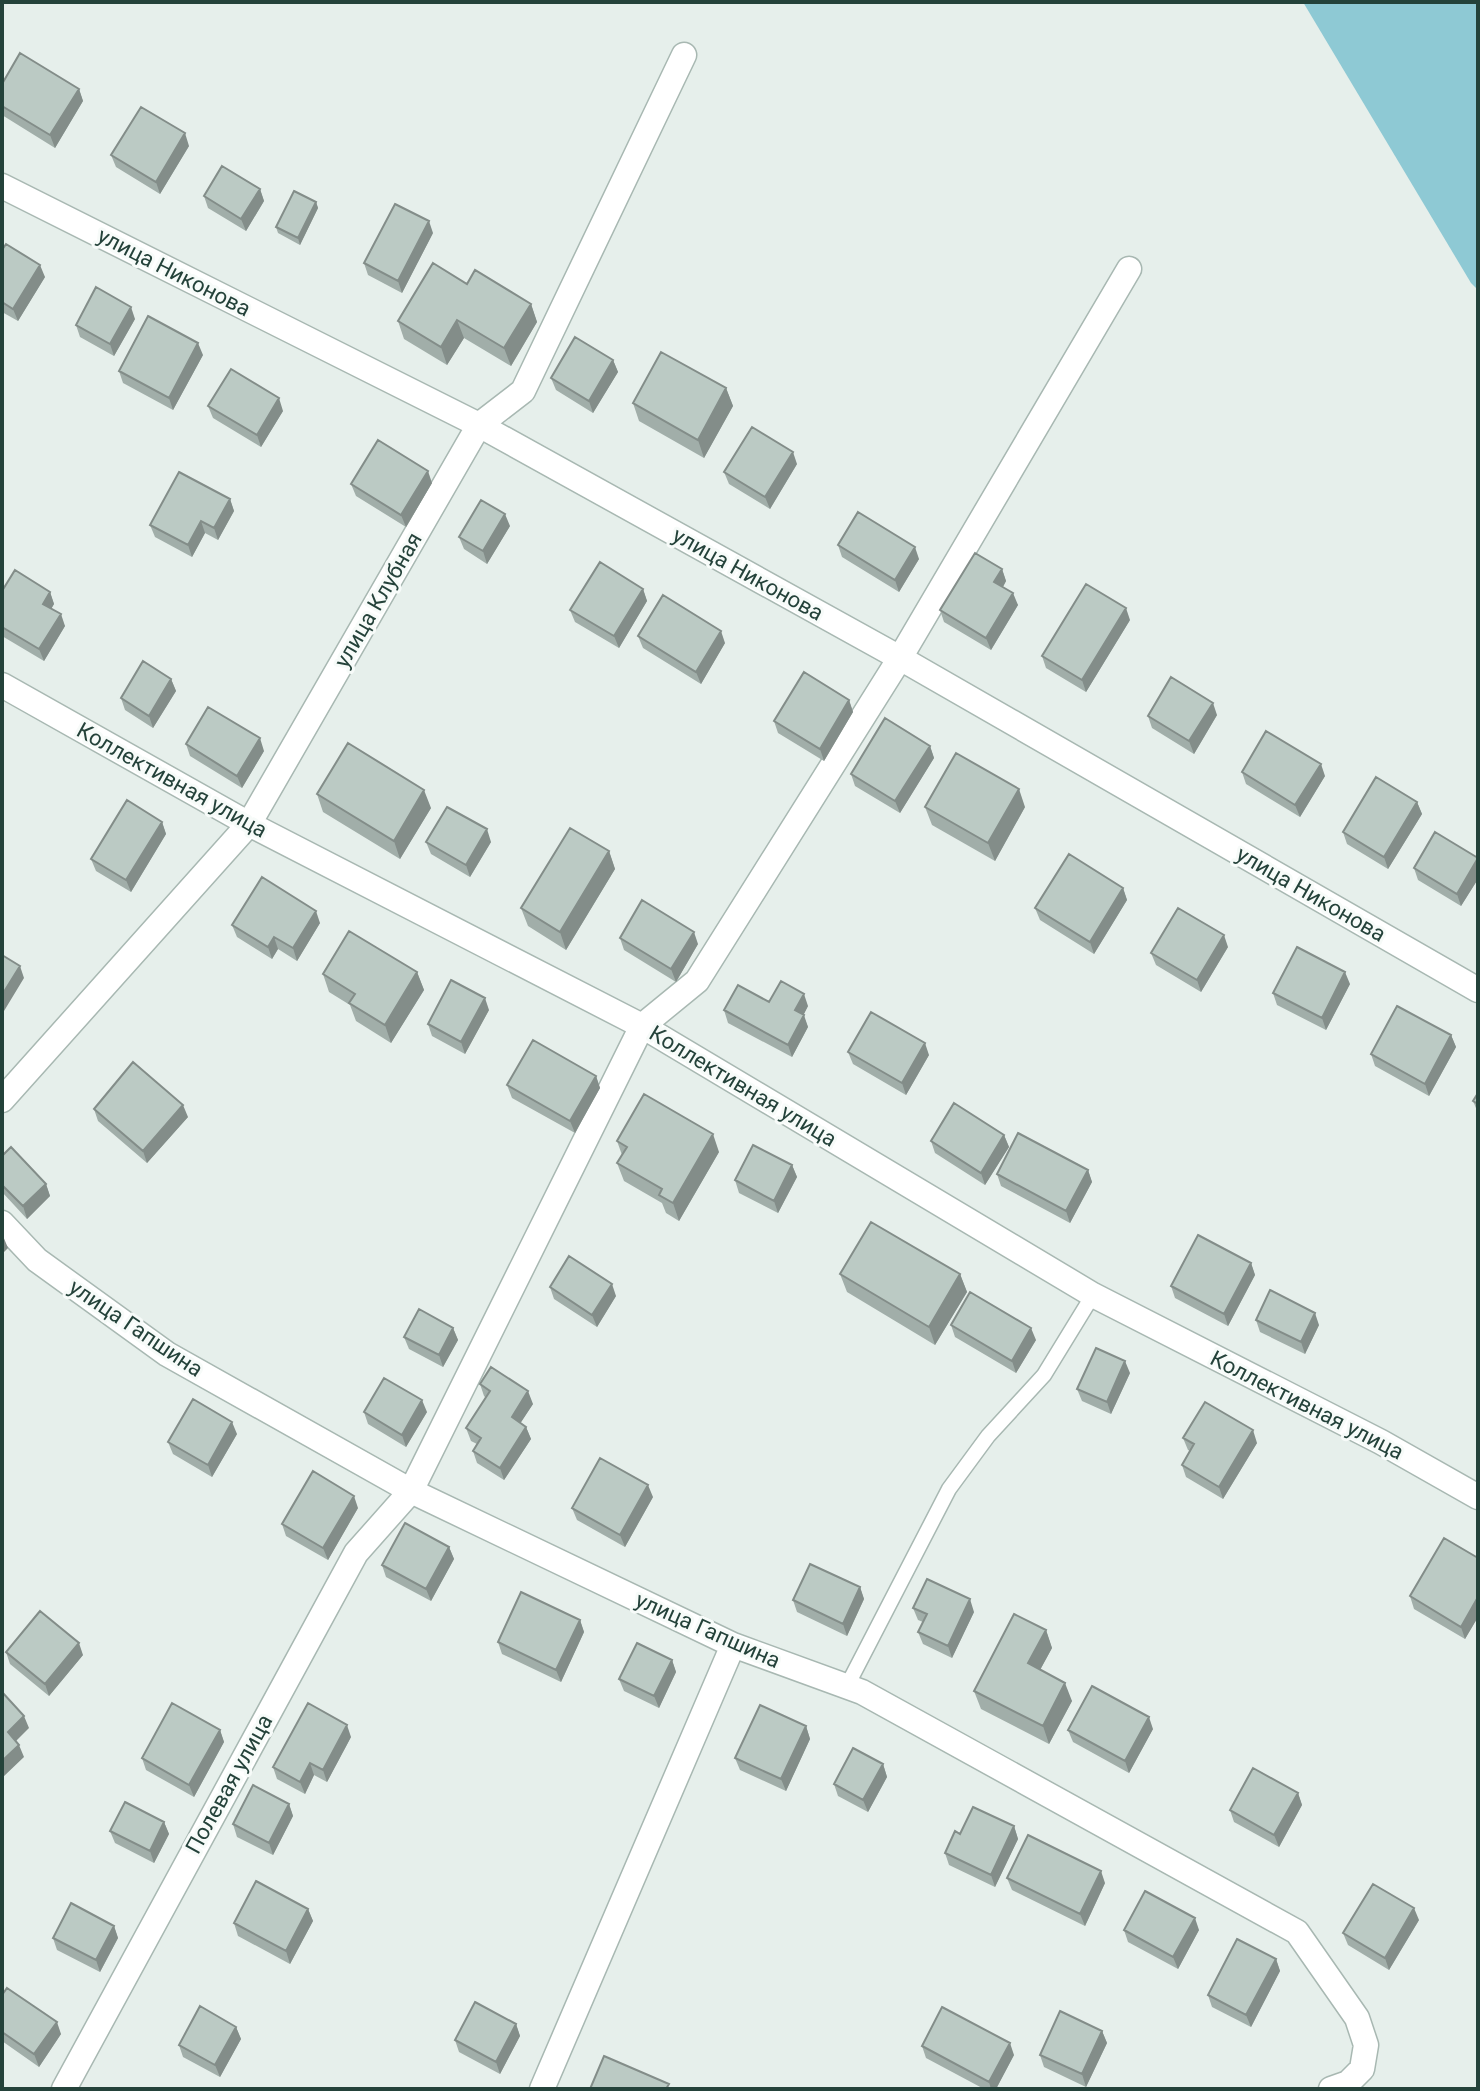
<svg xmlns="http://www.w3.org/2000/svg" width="1480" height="2091" font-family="Roboto,sans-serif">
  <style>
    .water { fill: #8ec9d4 }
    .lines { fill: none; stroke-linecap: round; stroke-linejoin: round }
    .lane-casing { stroke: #a8b8b2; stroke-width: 17 }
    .street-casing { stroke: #a8b8b2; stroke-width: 27 }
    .lane { stroke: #fff; stroke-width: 14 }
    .street { stroke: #fff; stroke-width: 24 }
    .wall { fill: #a1aea9 }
    .shaded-wall { fill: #838d89 }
    .building { fill: #bbcac4; stroke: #838d89; stroke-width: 2 }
    .labels { text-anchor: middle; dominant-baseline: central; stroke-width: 6; stroke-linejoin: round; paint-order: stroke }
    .street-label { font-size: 22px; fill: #24423a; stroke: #f7fbf9 }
  </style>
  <rect width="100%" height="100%" fill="#e6efeb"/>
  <path class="water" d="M1303,2H1478V290L1471,283Z"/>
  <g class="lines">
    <g class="lane-casing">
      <path id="lane" d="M847,1686L949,1489L988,1436L1044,1375L1093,1295"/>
    </g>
    <g class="street-casing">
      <path id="street" d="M2,186L479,425L900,658L1478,990
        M2,685L249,824L642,1026L1093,1295L1381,1442L1478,1497
        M2,1100L249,824L479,425L523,391L684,55
        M2,1223L37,1260L167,1354L411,1491L733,1645L862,1692L1297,1932L1357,2018L1366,2045L1362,2069L1348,2083L1331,2089
        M64,2089L356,1553L411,1491L642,1026L697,981L900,658L1129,269
        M542,2089L733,1645"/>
    </g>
    <use href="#lane" class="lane"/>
    <use href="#street" class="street"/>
  </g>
  <path class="wall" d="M2,84L79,89L83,101L55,148L2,115Z
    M189,146L160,194L116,167L111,155Z
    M260,189L264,201L246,231L208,208L204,196Z
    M316,202L318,208L300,245L278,233L276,227Z
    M433,233L402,293L368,275L364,263Z
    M2,250L45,277L18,321L2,312Z
    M467,284L531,304L537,322L511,366L464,338L447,365L404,339L398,321Z
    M135,319L114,356L80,337L76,325Z
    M203,355L173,410L123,383L119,371Z
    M613,360L618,372L593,413L556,390L551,378Z
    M726,388L733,406L704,458L639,421L633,403Z
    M208,406L283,411L261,447L213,418Z
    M797,464L770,509L729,484L724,472Z
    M432,483L406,527L356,496L351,484Z
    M230,499L234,511L218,540L205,533L192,557L155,537L150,525Z
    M510,526L487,564L464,549L459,537Z
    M838,545L919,559L899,592L842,557Z
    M1002,569L1006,581L1003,587L1018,605L991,650L944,622L940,610Z
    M643,589L647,601L619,648L575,622L570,610Z
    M2,591L50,592L54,604L51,609L65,626L44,661L2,636Z
    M1130,620L1086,692L1046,668L1042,656Z
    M638,636L725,643L701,684L643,648Z
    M171,679L176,691L153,728L125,710L121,698Z
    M849,700L853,712L824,761L778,733L774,721Z
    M1217,715L1194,754L1152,728L1148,716Z
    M186,744L264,751L242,788L190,756Z
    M930,746L934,758L900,813L855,786L851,774Z
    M1242,772L1325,776L1300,817L1246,784Z
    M317,794L431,808L400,859L323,812Z
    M1417,802L1422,814L1388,869L1347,844L1343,832Z
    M925,807H1025L995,861L932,825Z
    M162,822L166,834L131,892L96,871L91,859Z
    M426,842H491L470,877L431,854Z
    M609,851L615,869L566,950L528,926L521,908Z
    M1478,858V879L1461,906L1418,880L1414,868Z
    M1123,888L1127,900L1094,954L1040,920L1035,908Z
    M320,923L297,961L278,949L272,959L237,937L232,925Z
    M620,938L698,944L676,982L624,950Z
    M1228,947L1201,992L1156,965L1151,953Z
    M417,972L424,990L391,1043L356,1021L350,1005L329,992L323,974Z
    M1350,984L1326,1030L1277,1005L1273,993Z
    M769,1002L808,1006L803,1015L808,1027L792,1057L728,1023L724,1010Z
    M489,1010L465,1054L432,1036L428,1024Z
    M1451,1035L1456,1047L1429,1096L1375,1066L1371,1054Z
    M848,1052L929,1055L906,1095L853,1064Z
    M596,1076L600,1088L575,1133L512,1098L507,1085Z
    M1478,1093V1113L1473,1101Z
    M94,1109L188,1117L147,1163L98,1121Z
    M1004,1135L1009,1147L985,1185L935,1153L931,1141Z
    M617,1141L719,1152L679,1221L666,1213L662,1203L624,1181L617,1163L622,1155Z
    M2,1156L46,1184L50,1196L27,1219L2,1192Z
    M792,1165L797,1177L778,1213L739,1193L735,1180Z
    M1088,1170L1092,1182L1070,1223L1001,1186L997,1174Z
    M1251,1263L1255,1275L1228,1326L1175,1298L1171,1286Z
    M840,1274H960L967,1292L935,1345L847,1292Z
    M550,1287L616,1296L597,1327L554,1299Z
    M1256,1320L1319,1325L1305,1354L1260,1332Z
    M951,1325L1036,1340L1016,1373L955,1337Z
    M453,1328L458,1340L443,1367L409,1349L404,1337Z
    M1130,1373L1111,1414L1082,1401L1077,1389Z
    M480,1384L533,1404L520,1423L526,1427L531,1439L504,1480L477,1463L473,1451L477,1444L471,1441L466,1428L486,1398L484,1396Z
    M364,1412H427L406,1447L368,1424Z
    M237,1434L212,1477L173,1454L168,1442Z
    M1183,1438L1257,1443L1223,1499L1186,1477L1182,1465L1190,1451L1188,1450Z
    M653,1497L625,1547L577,1520L572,1508Z
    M358,1508L328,1560L286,1536L282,1524Z
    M449,1547L454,1559L431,1601L386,1577L382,1565Z
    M1478,1558V1617L1465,1639L1414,1609L1410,1596Z
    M860,1587L864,1599L847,1636L797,1612L793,1600Z
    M913,1608L974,1612L952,1658L923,1644L918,1632L923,1622L918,1620Z
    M580,1620L584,1632L561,1682L502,1654L498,1642Z
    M1046,1630L1052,1648L1040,1670L1072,1701L1049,1744L981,1709L974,1691Z
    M6,1652L83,1655L49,1696L10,1664Z
    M672,1660L676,1672L659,1708L624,1691L619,1679Z
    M806,1726L810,1739L786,1791L740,1770L735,1758Z
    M1153,1729L1129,1773L1073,1742L1068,1730Z
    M220,1730L224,1742L194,1797L146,1770L142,1758Z
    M351,1737L327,1782L314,1775L305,1794L277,1779L273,1767Z
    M883,1764L887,1777L868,1812L838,1796L834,1784Z
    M1298,1793L1302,1805L1279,1847L1234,1822L1230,1810Z
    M289,1804L293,1816L273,1855L237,1837L233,1824Z
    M164,1822L169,1834L154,1863L115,1843L110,1831Z
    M1014,1826L1018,1839L995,1887L949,1865L945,1853L960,1834Z
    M1007,1878L1105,1883L1085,1926L1012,1890Z
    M308,1909L313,1921L290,1964L238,1936L234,1923Z
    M1419,1920L1389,1970L1348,1945L1343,1933Z
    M114,1926L118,1938L100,1972L57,1950L53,1938Z
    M1124,1930H1199L1178,1969L1128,1942Z
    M1276,1959L1280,1971L1251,2027L1212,2007L1208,1995Z
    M2,1995L61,2034L39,2067L2,2041Z
    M516,2024L520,2036L500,2074L459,2052L455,2040Z
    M236,2027L241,2039L220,2077L183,2057L179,2045Z
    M1102,2031L1107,2043L1086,2087L1044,2067L1040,2055Z
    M922,2046L1014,2055L996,2089H984L926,2058Z"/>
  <path class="shaded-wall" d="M79,89L83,101L55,148L50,135Z
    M185,133L189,146L160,194L156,182Z
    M260,189L264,201L246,231L241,219Z
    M316,202L318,208L300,245L298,238Z
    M429,221L433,233L402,293L398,281Z
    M40,265L45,277L18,321L13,309Z
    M531,304L537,322L511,366L504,348Z
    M131,307L135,319L114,356L110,344Z
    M457,320L464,338L447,365L441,347Z
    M198,343L203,355L173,410L169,398Z
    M613,360L618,372L593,413L589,401Z
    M726,388L733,406L704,458L698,440Z
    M279,398L283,411L261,447L257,435Z
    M793,452L797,464L770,509L765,497Z
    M428,471L432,483L406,527L401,515Z
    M230,499L234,511L218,540L214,528Z
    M505,514L510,526L487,564L483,551Z
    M201,521L205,533L192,557L188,545Z
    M915,547L919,559L899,592L895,580Z
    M1002,569L1006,581L999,594L994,582Z
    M643,589L647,601L619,648L614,636Z
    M50,592L54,604L47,616L43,604Z
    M1013,593L1018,605L991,650L986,638Z
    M1126,608L1130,620L1086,692L1082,680Z
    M61,614L65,626L44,661L39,649Z
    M721,631L725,643L701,684L696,672Z
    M171,679L176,691L153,728L149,716Z
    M849,700L853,712L824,761L820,749Z
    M1213,703L1217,715L1194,754L1189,741Z
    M260,738L264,751L242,788L237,776Z
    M930,746L934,758L900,813L895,801Z
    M1321,764L1325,776L1300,817L1295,805Z
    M1019,789L1025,807L995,861L988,843Z
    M424,790L431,808L400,859L394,841Z
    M1417,802L1422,814L1388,869L1384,857Z
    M162,822L166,834L131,892L126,880Z
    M487,829L491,842L470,877L466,865Z
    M609,851L615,869L566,950L560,932Z
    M1478,859V879L1461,906L1457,894Z
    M1123,888L1127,900L1094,954L1090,942Z
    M316,911L320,923L297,961L293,948Z
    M694,932L698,944L676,982L671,969Z
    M1224,935L1228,947L1201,992L1197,980Z
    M274,937L278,949L272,959L268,947Z
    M20,966L24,978L4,1011L2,1006V995Z
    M417,972L424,990L391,1043L385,1025Z
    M1345,972L1350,984L1326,1030L1322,1018Z
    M804,994L808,1006L800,1022L795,1010Z
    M485,998L489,1010L465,1054L461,1042Z
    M804,1015L808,1027L792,1057L788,1045Z
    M1451,1035L1456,1047L1429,1096L1425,1084Z
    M925,1043L929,1055L906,1095L902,1083Z
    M596,1076L600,1088L575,1133L570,1121Z
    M183,1105L188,1117L147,1163L143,1151Z
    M713,1134L719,1152L679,1221L673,1203Z
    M1004,1135L1009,1147L985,1185L981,1173Z
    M792,1165L797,1177L778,1213L774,1201Z
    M1088,1170L1092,1182L1070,1223L1066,1211Z
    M46,1184L50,1196L27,1219L23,1206Z
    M3,1236L8,1248L2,1254V1238Z
    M1251,1263L1255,1275L1228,1326L1224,1314Z
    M960,1274L967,1292L935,1345L929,1327Z
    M612,1284L616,1296L597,1327L592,1315Z
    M1315,1313L1319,1325L1305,1354L1301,1342Z
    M453,1328L458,1340L443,1367L439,1355Z
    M1031,1328L1036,1340L1016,1373L1012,1361Z
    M1125,1361L1130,1373L1111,1414L1107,1402Z
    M528,1391L533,1404L516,1430L512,1417Z
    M422,1400L427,1412L406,1447L402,1435Z
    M232,1422L237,1434L212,1477L208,1465Z
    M526,1427L531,1439L504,1480L500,1468Z
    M1253,1430L1257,1443L1223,1499L1219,1487Z
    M648,1485L653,1497L625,1547L620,1535Z
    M354,1496L358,1508L328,1560L323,1548Z
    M449,1547L454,1559L431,1601L426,1589Z
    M860,1587L864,1599L847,1636L843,1624Z
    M1478,1597V1617L1465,1639L1461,1627Z
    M970,1599L974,1612L952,1658L948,1646Z
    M580,1620L584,1632L561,1682L556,1670Z
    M1046,1630L1052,1648L1034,1681L1028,1663Z
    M79,1643L83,1655L49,1696L45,1684Z
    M672,1660L676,1672L659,1708L654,1696Z
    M1065,1683L1072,1701L1049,1744L1043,1726Z
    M24,1716L29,1728L12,1745L8,1732Z
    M1149,1717L1153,1729L1129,1773L1125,1761Z
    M347,1725L351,1737L327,1782L323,1770Z
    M806,1726L810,1739L786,1791L781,1779Z
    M220,1730L224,1742L194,1797L189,1785Z
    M19,1745L24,1757L2,1778V1761Z
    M310,1763L314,1775L305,1794L300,1782Z
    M883,1764L887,1777L868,1812L863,1800Z
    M1298,1793L1302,1805L1279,1847L1274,1835Z
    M289,1804L293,1816L273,1855L269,1843Z
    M164,1822L169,1834L154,1863L150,1851Z
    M1014,1826L1018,1839L995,1887L991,1875Z
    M1101,1871L1105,1883L1085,1926L1080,1914Z
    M1414,1908L1419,1920L1389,1970L1385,1958Z
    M308,1909L313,1921L290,1964L286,1951Z
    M1195,1918L1199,1930L1178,1969L1173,1957Z
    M114,1926L118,1938L100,1972L96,1960Z
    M1276,1959L1280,1971L1251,2027L1246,2015Z
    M57,2022L61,2034L39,2067L34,2054Z
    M516,2024L520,2036L500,2074L496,2062Z
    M236,2027L241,2039L220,2077L215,2065Z
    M1102,2031L1107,2043L1086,2087L1082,2074Z
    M1010,2043L1014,2055L996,2089H991L989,2082Z"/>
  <path class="building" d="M20,53L79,89L50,135L2,106V84Z
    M141,107L185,133L156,182L111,155Z
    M222,166L260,189L241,219L204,196Z
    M294,191L316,202L298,238L276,227Z
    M395,204L429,221L398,281L364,263Z
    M6,244L40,265L13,309L2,302V250Z
    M433,263L467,284L475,270L531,304L504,348L457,320L441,347L398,321Z
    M96,287L131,307L110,344L76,325Z
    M148,316L198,343L169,398L119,371Z
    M575,337L613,360L589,401L551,378Z
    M661,352L726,388L698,440L633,403Z
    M231,369L279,398L257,435L208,406Z
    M752,427L793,452L765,497L724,472Z
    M378,440L428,471L401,515L351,484Z
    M179,472L230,499L214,528L201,521L188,545L150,525Z
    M481,500L505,514L483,551L459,537Z
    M858,512L915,547L895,580L838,545Z
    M975,553L1002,569L994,582L1013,593L986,638L940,610Z
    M600,562L643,589L614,636L570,610Z
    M15,570L50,592L43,604L61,614L39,649L2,627V591Z
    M1086,584L1126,608L1082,680L1042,656Z
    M663,595L721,631L696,672L638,636Z
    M143,661L171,679L149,716L121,698Z
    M804,672L849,700L820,749L774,721Z
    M1171,677L1213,703L1189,741L1148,716Z
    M208,707L260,738L237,776L186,744Z
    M885,718L930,746L895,801L851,774Z
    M1266,731L1321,764L1295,805L1242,772Z
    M348,743L424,790L394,841L317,794Z
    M956,753L1019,789L988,843L925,807Z
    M1376,777L1417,802L1384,857L1343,832Z
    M127,800L162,822L126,880L91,859Z
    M447,807L487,829L466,865L426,842Z
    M570,828L609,851L560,932L521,908Z
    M1435,832L1478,858L1457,894L1414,868Z
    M1069,854L1123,888L1090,942L1035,908Z
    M262,877L316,911L293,948L274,937L268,947L232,925Z
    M642,900L694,932L671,969L620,938Z
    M1178,908L1224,935L1197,980L1151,953Z
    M349,931L417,972L385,1025L349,1003L355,994L323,974Z
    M1297,947L1345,972L1322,1018L1273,993Z
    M2,955L20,966L2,995Z
    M451,980L485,998L461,1042L428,1024Z
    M781,981L804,994L795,1010L804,1015L788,1045L724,1010L738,985L769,1002Z
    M1397,1006L1451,1035L1425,1084L1371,1054Z
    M871,1012L925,1043L902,1083L848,1052Z
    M533,1040L596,1076L570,1121L507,1085Z
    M133,1062L183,1105L143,1151L94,1109Z
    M1478,1093V1104L1473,1101Z
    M644,1094L713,1134L673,1203L659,1195L662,1189L617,1163L627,1147L617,1141Z
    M954,1103L1004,1135L981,1173L931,1141Z
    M1018,1133L1088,1170L1066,1211L997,1174Z
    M753,1145L792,1165L774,1201L735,1180Z
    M11,1147L46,1184L23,1206L2,1185V1156Z
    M871,1222L960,1274L929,1327L840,1274Z
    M1198,1235L1251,1263L1224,1314L1171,1286Z
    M569,1256L612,1284L592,1315L550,1287Z
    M1270,1290L1315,1313L1301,1342L1256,1320Z
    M970,1292L1031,1328L1012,1361L951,1325Z
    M419,1309L453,1328L439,1355L404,1337Z
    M1096,1348L1125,1361L1107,1402L1077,1389Z
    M491,1367L528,1391L512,1417L526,1427L500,1468L473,1451L481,1438L466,1428L490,1391L480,1384Z
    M384,1378L422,1400L402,1435L364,1412Z
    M193,1399L232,1422L208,1465L168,1442Z
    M1205,1402L1253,1430L1219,1487L1182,1465L1194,1444L1183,1438Z
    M600,1458L648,1485L620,1535L572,1508Z
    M313,1471L354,1496L323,1548L282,1524Z
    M405,1523L449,1547L426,1589L382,1565Z
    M1444,1538L1478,1558V1597L1461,1627L1410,1596Z
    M810,1564L860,1587L843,1624L793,1600Z
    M927,1579L970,1599L948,1646L918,1632L927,1614L913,1608Z
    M521,1592L580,1620L556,1670L498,1642Z
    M40,1611L79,1643L45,1684L6,1652Z
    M1014,1614L1046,1630L1028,1663L1065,1683L1043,1726L974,1691Z
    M637,1643L672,1660L654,1696L619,1679Z
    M1092,1686L1149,1717L1125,1761L1068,1730Z
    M2,1692L24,1716L8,1732L19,1745L2,1761Z
    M172,1703L220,1730L189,1785L142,1758Z
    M308,1703L347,1725L323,1770L310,1763L300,1782L273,1767Z
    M760,1705L806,1726L781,1779L735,1758Z
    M853,1748L883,1764L863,1800L834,1784Z
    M1253,1768L1298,1793L1274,1835L1230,1810Z
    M253,1785L289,1804L269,1843L233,1824Z
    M125,1802L164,1822L150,1851L110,1831Z
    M973,1807L1014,1826L991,1875L945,1853L955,1831L960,1834Z
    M1028,1835L1101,1871L1080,1914L1007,1878Z
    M256,1881L308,1909L286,1951L234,1923Z
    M1373,1884L1414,1908L1385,1958L1343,1933Z
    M1145,1891L1195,1918L1173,1957L1124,1930Z
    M71,1903L114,1926L96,1960L53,1938Z
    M1237,1939L1276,1959L1246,2015L1208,1995Z
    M7,1988L57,2022L34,2054L2,2032V1995Z
    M475,2002L516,2024L496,2062L455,2040Z
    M200,2006L236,2027L215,2065L179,2045Z
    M942,2007L1010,2043L989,2082L922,2046Z
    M1060,2011L1102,2031L1082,2074L1040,2055Z
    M604,2056L669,2084L666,2089H590Z"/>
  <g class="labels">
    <g class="street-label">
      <text transform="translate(174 272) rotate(27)">улица Никонова</text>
      <text transform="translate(748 574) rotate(29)">улица Никонова</text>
      <text transform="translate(378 600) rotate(-60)">улица Клубная</text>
      <text transform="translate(172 780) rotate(29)">Коллективная улица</text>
      <text transform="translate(1311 894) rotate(30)">улица Никонова</text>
      <text transform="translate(743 1086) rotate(31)">Коллективная улица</text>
      <text transform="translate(136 1328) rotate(34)">улица Гапшина</text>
      <text transform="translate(1307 1405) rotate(27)">Коллективная улица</text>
      <text transform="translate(708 1630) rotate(24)">улица Гапшина</text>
      <text transform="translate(229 1784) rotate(-61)">Полевая улица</text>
    </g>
  </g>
  <rect width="1480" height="2091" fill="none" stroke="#24423a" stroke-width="8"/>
</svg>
